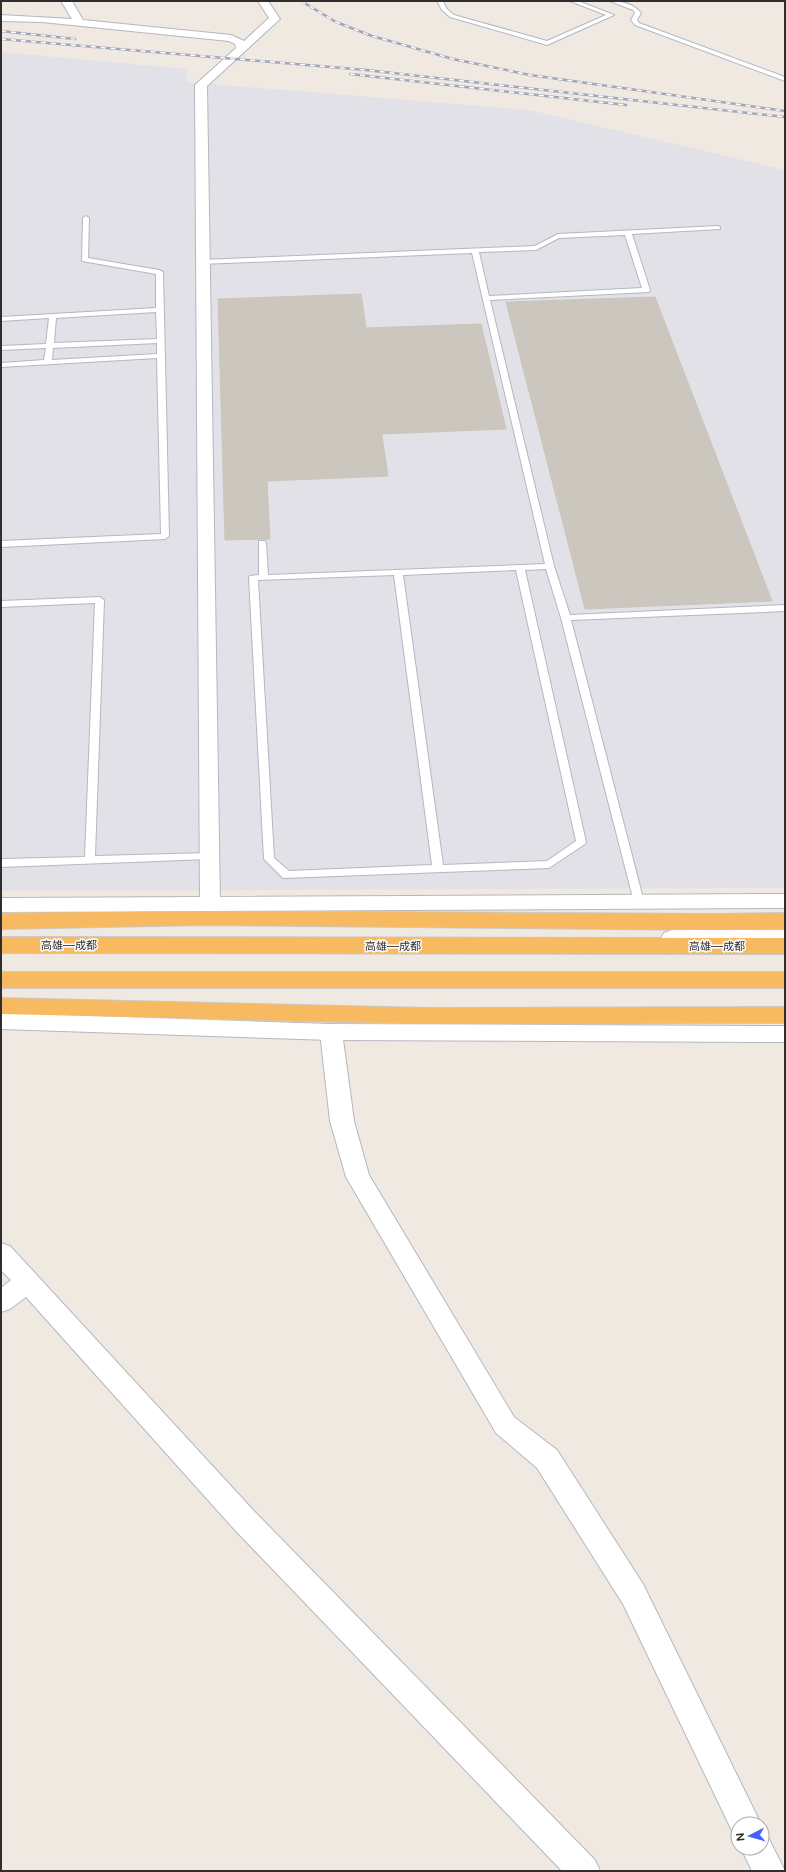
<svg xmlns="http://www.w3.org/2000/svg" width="786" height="1872" font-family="Figtree,'Noto Sans SC',sans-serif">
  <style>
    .industrial { fill: #e3e1e8 }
    .building { fill: #cbc7bf; stroke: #cbc5ba }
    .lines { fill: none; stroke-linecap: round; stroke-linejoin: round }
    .service-casing { stroke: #b4b7c1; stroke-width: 2 }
    .minor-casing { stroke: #b4b7c1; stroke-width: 2 }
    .secondary-casing { stroke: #b4b7c1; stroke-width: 2 }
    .trunk-casing { stroke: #c9c9c9; stroke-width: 2 }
    .service { fill: #fff; fill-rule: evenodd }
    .minor { fill: #fff; fill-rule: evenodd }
    .secondary { fill: #fff; fill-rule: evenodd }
    .trunk { fill: #f8ba60; fill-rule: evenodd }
    .rail-casing { stroke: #a3a6b8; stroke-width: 2.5 }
    .rail { stroke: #fff; stroke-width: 1.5; stroke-dasharray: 5; stroke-linecap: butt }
    .labels { text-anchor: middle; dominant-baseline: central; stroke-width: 3; stroke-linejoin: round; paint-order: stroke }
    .street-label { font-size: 11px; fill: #2e2e2e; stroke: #fff }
  </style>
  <rect width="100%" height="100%" fill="#efe9e1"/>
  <path class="industrial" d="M1,52L187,69V82L529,110L785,170V888L1,891Z"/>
  <path class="building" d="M361,294L388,476L267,481L270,539L225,540L218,299Z
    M655,297L772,601L585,609L506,302Z
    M481,324L506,429L382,434L366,328Z"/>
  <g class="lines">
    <g class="service-casing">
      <path id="service" d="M437,1H443L446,8L454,15L547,41L606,15L570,1H578L614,15L547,45L450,17L442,10Z
        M610,1C621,1 634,4 641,13L637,20L639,23L785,77V81L635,25L631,20L635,13L633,10Z
        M86,216L89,218L88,258L159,270L163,272L169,536L165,539L1,547V541L161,534L157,358L1,367V363L44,360L46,348L1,350V346L46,344L49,318L1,321V317L156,308V274L82,261L83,218ZM156,312L157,339L54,343L56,318ZM157,343V354L52,360L53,348Z
        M718,226L720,227V229L632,234L650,290L649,292L490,300L554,566L570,615L785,605V611L571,620L644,902L643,905H635L634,902L561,618L546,569L525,570L586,842L585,844L549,868L283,878L264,859L249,578L250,576L259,575V541H265L266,543L268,575L545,564L472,253L202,264L199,262L202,260L535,246L558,234ZM625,235L642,288L489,296L479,252L536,250L559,238ZM516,570L576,841L547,861L443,865L403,575ZM394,575L432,865L289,871L274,858L258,580Z
        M100,597L104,600L95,856L209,853L214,856L209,859L1,867V859L85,857L95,603L1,607V601Z"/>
    </g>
    <g class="minor-casing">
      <path id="minor" d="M61,1H72L83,20L231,35L244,41L269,18L258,1H268L280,19L207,86L220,903L217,908L210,910L203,908L200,903L195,85L236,48L235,44L229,41L42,22L1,21V15L72,19Z
        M331,1024L339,1026L342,1032L354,1121L369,1175L514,1417L557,1450L643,1584L761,1824H738V1837L734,1835L623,1604L537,1468L496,1433L346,1177L330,1121L320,1032L323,1026Z
        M1,1243L10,1246L254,1511L595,1860L600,1871H562L234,1529L26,1297L10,1309L1,1312V1288L11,1280L1,1270Z
        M762,1834L768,1837L785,1871H752L741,1848H762Z"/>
    </g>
    <g class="secondary-casing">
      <path id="secondary" d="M785,894V908L1,912V898Z
        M672,930H785V946H672L664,943L661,938L664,933Z
        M1,1013L331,1024L785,1026V1042L331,1040L1,1029Z"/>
    </g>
    <g class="trunk-casing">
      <path id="trunk" d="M206,911L716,914L785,913V929L716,930L206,925L1,929V913Z
        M1,937L785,938V954L1,953Z
        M1,972H785V988H1Z
        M1,998L431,1008L785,1007V1023L431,1024L1,1014Z"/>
    </g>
    <use href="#service" class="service"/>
    <use href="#minor" class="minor"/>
    <use href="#secondary" class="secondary"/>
    <use href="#trunk" class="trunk"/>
    <g class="rail-casing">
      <path id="rail" d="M301,1L336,22L372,36L453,59L530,75L785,111
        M1,31L75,39
        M1,39L366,70L785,117
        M350,74L626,105"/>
    </g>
    <use href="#rail" class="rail"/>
  </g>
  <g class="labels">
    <g class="street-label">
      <text x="69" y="945">高雄—成都</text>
      <text x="393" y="946">高雄—成都</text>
      <text x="717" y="946">高雄—成都</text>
    </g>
  </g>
  <rect width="786" height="1872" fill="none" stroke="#2e2e2e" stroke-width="4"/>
  <g transform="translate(750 1836) rotate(264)"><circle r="19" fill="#ffffff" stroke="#ababab"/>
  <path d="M0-3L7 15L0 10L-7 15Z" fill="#4264fb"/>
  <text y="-6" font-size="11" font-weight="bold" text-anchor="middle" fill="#2e2e2e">N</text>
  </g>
</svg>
